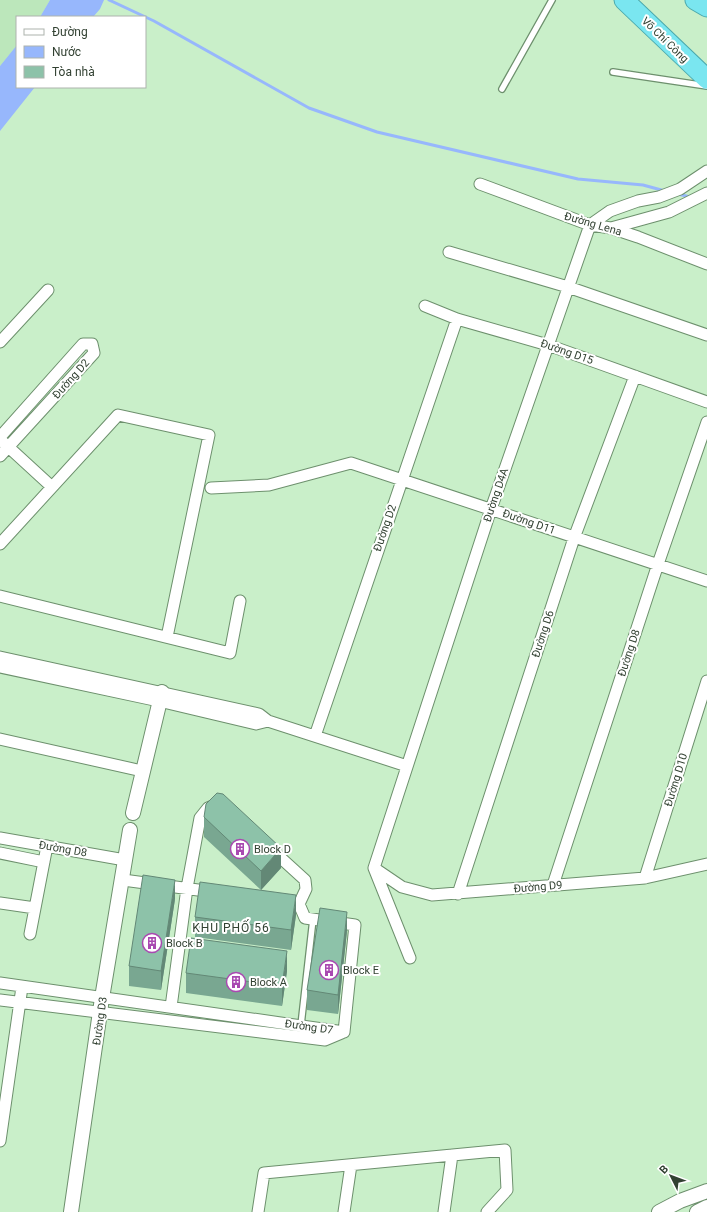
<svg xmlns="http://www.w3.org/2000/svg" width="707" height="1212" font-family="Roboto,sans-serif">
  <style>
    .built { fill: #bce7bb }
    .water { fill: #97b7fc }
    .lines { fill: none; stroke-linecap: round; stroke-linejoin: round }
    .stream { stroke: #97b7fc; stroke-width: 3 }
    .service-casing { stroke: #6d906d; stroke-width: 8 }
    .minor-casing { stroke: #6d906d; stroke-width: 13 }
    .tertiary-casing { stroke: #6d906d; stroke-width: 16 }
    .trunk-casing { stroke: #4ba8ac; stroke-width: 21 }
    .service { stroke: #fff; stroke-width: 5.5 }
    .minor { stroke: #fff; stroke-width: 11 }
    .tertiary { stroke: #fff; stroke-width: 14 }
    .trunk { stroke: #7ae6f0; stroke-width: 19 }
    .wall { fill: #79a791 }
    .shaded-wall { fill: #638876 }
    .building { fill: #8dc2a9; stroke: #638876 }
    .labels { text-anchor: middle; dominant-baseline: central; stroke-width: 4; stroke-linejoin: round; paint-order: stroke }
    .street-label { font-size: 11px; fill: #324132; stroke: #fff }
    .poi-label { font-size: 11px; fill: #324132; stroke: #fff; text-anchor: start }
    .neighbourhood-label { font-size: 12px; letter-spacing: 1px; fill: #324132; stroke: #fff }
  </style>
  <rect width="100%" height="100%" fill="#c9efc9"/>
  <path class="built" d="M0,0H50L40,17H17V45L0,66Z"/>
  <path class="water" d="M50,0H104L100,9L93,17H40Z
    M17,45V87H35L0,131V66Z"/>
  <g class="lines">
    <path class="stream" d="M109,0L154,21L309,108L377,132L578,179L643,185L665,191
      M678,194L690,197"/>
    <g class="service-casing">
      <path id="service" d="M613,72L707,86
        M502,89L552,0
        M301,1025L313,919"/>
    </g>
    <g class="minor-casing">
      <path id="minor" d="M480,184L590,225L611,228L638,237L707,264
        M590,225L610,211L638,201L659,197L680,189L707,171
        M611,228L669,212L707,193
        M449,252L568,287L707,335
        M425,306L457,319L548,345L707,402
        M0,342L48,290
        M0,437L83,344H92L94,353L0,456
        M3,442L52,487
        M211,488L269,485L351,463L707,581
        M0,544L118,415L209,435L167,637
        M0,596L230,653L240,601
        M0,657L259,714L268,721L407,766
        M0,667L159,701L256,724L268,721
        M315,736L457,319
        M0,739L142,771
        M0,838L125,860
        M271,849L305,880L306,889L299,904
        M0,853L44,862
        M374,868L402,887L432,895L645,878L707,864
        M645,878L707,681
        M123,880L213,892
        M553,885L658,564L707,422
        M458,894L574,538L635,376
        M0,903L35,908
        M293,903L299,904L305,918L355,925L344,1032
        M30,934L47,846
        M410,958L374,868L491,509L590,225
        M0,983L344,1032
        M0,1000L325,1040L344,1032
        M171,1007L187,888L200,818L208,808L217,804
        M0,1141L22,987
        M258,1212L264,1173L505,1150L507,1190L487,1212
        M344,1212L351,1165
        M444,1212L452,1155"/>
    </g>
    <g class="tertiary-casing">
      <path id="tertiary" d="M133,813L162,692
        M71,1212L102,998L130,830
        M659,1212L680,1201L707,1191
        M697,1212L707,1207"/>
    </g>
    <g class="trunk-casing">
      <path id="trunk" d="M624,0L707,79
        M695,0L707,7"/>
    </g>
    <use href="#service" class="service"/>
    <use href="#minor" class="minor"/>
    <use href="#tertiary" class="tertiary"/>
    <use href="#trunk" class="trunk"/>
  </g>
  <path class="wall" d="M204,817L281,868L261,890L204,837Z
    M175,899L161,990L129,986V966Z
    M296,915L291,950L195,937V917Z
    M347,931L338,1014L307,1010V990Z
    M287,971L282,1006L186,993V973Z"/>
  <path class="shaded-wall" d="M281,848V868L261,890V871Z
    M175,880V899L161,990V971Z
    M296,895V915L291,950V930Z
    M347,912V931L338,1014V995Z
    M287,951V971L282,1006V986Z"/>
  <path class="building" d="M217,793L223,794L281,848L261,871L204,817L206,804Z
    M143,875L175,880L161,971L129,966Z
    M200,882L296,895L291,930L195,917Z
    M320,908L347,912L338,995L307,990Z
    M191,938L287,951L282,986L186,973Z"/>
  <defs>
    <g id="building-ring" transform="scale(1)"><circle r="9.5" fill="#fff" stroke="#a949b1" stroke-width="1.5"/><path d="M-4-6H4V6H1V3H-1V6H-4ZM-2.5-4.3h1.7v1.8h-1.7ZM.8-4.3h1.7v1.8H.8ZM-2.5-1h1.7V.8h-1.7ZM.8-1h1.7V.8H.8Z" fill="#a949b1"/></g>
  </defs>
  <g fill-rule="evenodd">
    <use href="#building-ring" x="240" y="849"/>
    <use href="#building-ring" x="152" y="943"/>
    <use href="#building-ring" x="329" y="970"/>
    <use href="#building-ring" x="236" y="982"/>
  </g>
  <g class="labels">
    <g class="street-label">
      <text transform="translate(665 40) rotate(44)">Võ Chí Công</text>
      <text transform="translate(593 224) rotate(16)">Đường Lena</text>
      <text transform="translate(567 352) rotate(19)">Đường D15</text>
      <text transform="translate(71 379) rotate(-48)">Đường D2</text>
      <text transform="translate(496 495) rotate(-71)">Đường D4A</text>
      <text transform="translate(529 522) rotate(19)">Đường D11</text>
      <text transform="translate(385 528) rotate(-71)">Đường D2</text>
      <text transform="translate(543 634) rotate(-72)">Đường D6</text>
      <text transform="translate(629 653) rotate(-72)">Đường D8</text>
      <text transform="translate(676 780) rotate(-73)">Đường D10</text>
      <text transform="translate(63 849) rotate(10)">Đường D8</text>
      <text transform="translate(538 887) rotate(-5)">Đường D9</text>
      <text transform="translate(100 1021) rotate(-82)">Đường D3</text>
      <text transform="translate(309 1027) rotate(8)">Đường D7</text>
    </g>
    <g class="poi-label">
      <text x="254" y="849">Block D</text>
      <text x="166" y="943">Block B</text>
      <text x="343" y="970">Block E</text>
      <text x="250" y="982">Block A</text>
    </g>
    <g class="neighbourhood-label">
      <text x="231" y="928">KHU PHỐ 56</text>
    </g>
  </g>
  <rect x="16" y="16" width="130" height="72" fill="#ffffff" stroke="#adb3ad"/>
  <rect x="24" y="29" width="20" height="6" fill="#ffffff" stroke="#adb3ad"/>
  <text x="52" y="36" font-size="12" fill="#324132">Đường</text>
  <rect x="24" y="46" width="20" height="12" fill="#97b7fc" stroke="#adb3ad"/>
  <text x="52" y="56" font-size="12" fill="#324132">Nước</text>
  <rect x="24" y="66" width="20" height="12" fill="#8dc2a9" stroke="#adb3ad"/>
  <text x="52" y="76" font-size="12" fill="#324132">Tòa nhà</text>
  <g transform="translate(671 1176) rotate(312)" stroke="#ffffff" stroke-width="3" paint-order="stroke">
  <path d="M0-3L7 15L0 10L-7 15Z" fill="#324132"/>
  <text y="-6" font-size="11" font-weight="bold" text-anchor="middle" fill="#324132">B</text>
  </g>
</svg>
